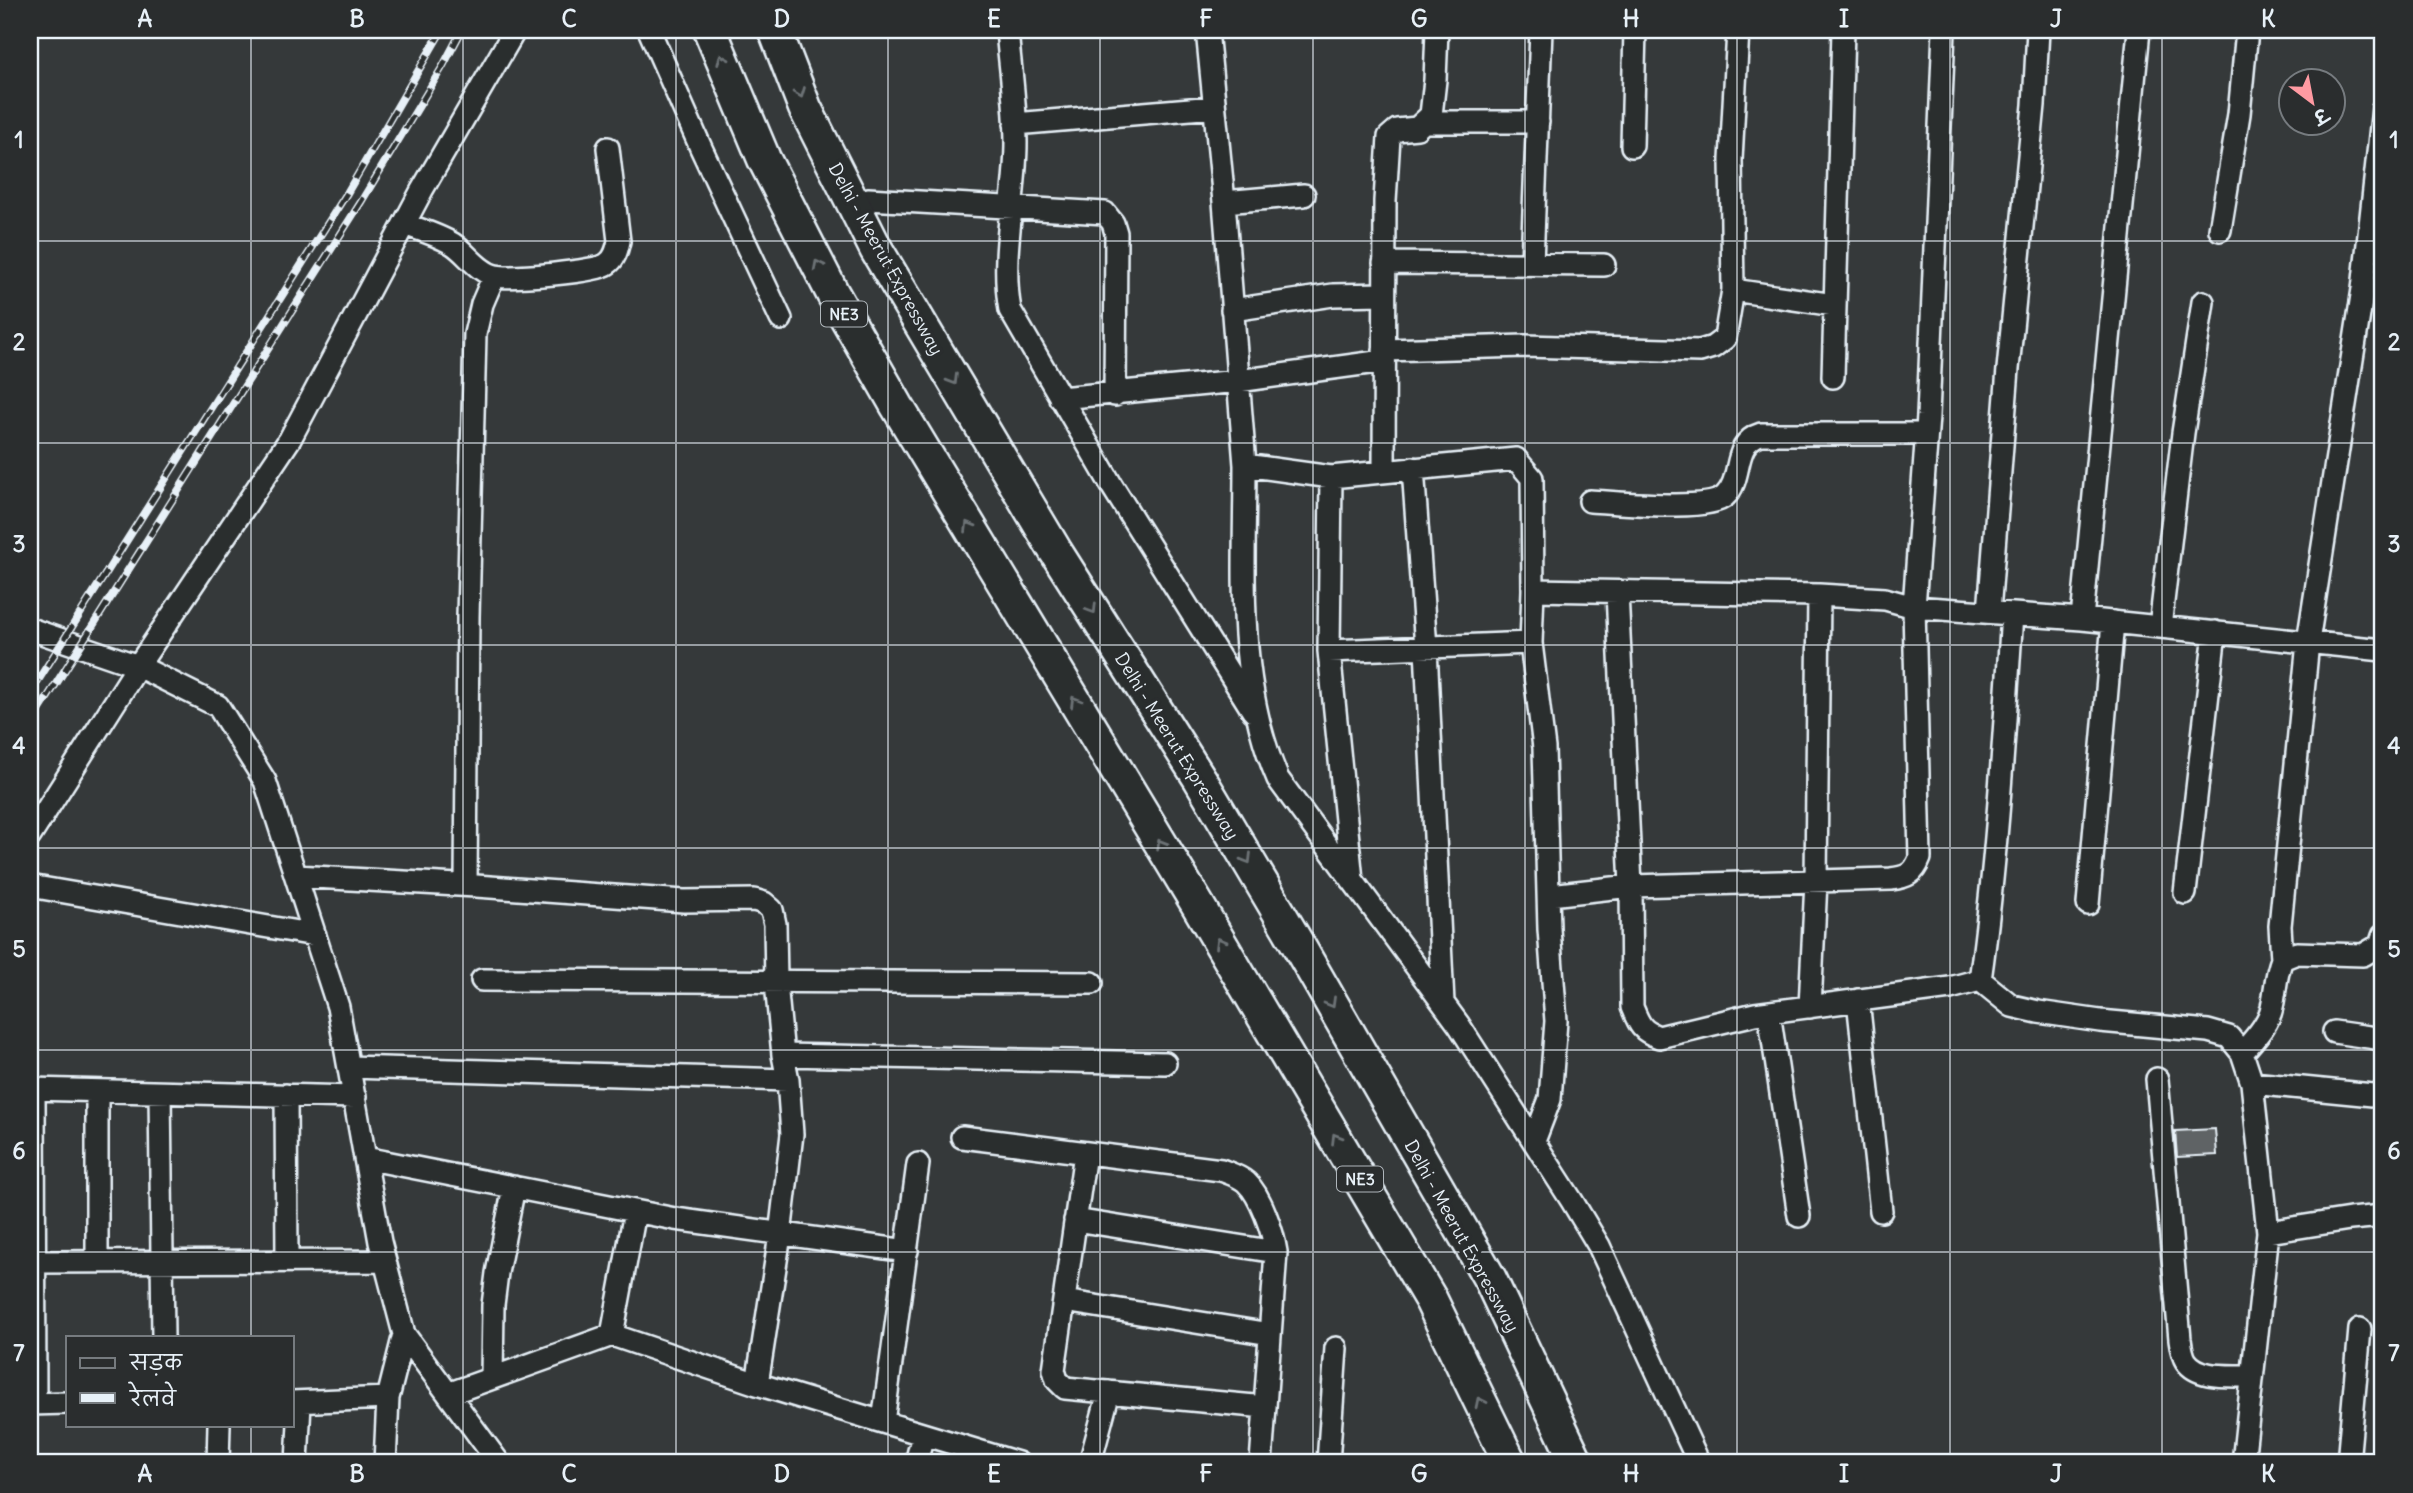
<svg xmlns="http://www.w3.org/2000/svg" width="2413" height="1493" font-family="Delius,'Playpen Sans Deva',sans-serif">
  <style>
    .building { fill: #5f6365; stroke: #e8f1f8; stroke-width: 2 }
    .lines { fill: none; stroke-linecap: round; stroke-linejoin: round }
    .minor-casing { stroke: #e8f1f8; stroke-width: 26 }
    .highway-casing { stroke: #e8f1f8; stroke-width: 37 }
    .minor { stroke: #2a2d2e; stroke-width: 21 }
    .highway { stroke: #2a2d2e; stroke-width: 32 }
    .rail-casing { stroke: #e8f1f8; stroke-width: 8 }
    .rail { stroke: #2a2d2e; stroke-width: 5; stroke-dasharray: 16; stroke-linecap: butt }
    .oneway { stroke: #6c7275 }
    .grid { fill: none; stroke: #e8f1f8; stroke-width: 2; stroke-opacity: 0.55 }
    .labels { text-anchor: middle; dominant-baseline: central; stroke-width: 7; stroke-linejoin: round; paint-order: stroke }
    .shield { fill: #2a2d2e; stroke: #afb6bb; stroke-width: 2 }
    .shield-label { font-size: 16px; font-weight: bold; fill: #e8f1f8 }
    .street-label { font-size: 18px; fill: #e8f1f8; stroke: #2a2d2e }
    .neatline { fill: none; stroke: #e8f1f8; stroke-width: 2.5 }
    .grid-label { font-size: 23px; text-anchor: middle; font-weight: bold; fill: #e8f1f8 }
  </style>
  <rect width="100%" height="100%" fill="#35393a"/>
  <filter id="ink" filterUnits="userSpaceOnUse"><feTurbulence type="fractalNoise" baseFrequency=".0143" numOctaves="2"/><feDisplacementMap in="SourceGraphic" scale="14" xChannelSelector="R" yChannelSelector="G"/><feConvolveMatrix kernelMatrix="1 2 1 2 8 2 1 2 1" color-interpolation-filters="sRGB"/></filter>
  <g filter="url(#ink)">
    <path class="building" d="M2215,1129L2217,1155L2177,1157L2175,1131Z"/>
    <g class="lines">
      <g class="minor-casing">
        <path id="minor" d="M649,30L701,148L781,319
          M1007,30C1010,67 1016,105 1016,143C1016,198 1000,255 1010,310L1112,486L1253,711
          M1207,30L1224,202L1245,465L1331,477L1516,459L1532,478L1533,590L1819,595L1885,599L1914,607L2082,619L2383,650
          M1426,122H1538
          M1015,124L1214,107
          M1632,146L1635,30
          M868,199L1105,213L1113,223L1116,233L1115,395
          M1224,202L1304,195
          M404,224C421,230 438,235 453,244C467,253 479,273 496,276C511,279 596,272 607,264C615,259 617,250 619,241L608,148
          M2220,230L2239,114L2247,30
          M1384,263L1604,265
          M1532,263L1541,30
          M1733,290L1834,305
          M1232,310L1333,295L1384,294
          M1384,350L1525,346L1700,351L1713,347L1725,338L1733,290L1731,160L1738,30
          M1833,377L1843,30
          M1060,398L1238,381L1384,361
          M1245,465C1245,569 1235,681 1278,779L1459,1025L1572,1201L1599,1246L1699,1463
          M1413,468L1426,648L1443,1003
          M1384,472L1385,201L1389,137L1397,130L1417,128L1431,115L1435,80L1437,30
          M1331,477L1329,651L1352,880
          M1590,501C1616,502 1709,512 1725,496C1744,478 1731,443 1761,434H1926
          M1533,590L1531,643L1544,748L1549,929L1556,1021L1550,1099L1534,1141
          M1617,592L1631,886L1632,1007C1639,1024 1641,1031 1659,1037L1755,1014L1950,988L1980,980C1997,859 2004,736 2012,614
          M1989,612L2008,369L2034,105L2038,30
          M2082,619L2139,30
          M2160,627L2183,433L2203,302
          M30,629L138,666L218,706L265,781L338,1007L380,1242L404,1334L499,1463
          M1329,651L1531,643
          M30,836L138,666L290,439L422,190L515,30
          M296,876L476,886L684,901L754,900L764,903L772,910L775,924L776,983L783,1055L788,1080L792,1134L780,1235L757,1384
          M466,885L468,617L475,334L482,304L494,276
          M30,886L315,935
          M2185,893L2215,632
          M1550,895L1631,886L1891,879C1907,877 1914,874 1920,858L1914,607L1928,416L1944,30
          M2088,904L2113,622
          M2282,959L2280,926L2308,642L2363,289L2383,108
          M482,980L1092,983
          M1980,980L2012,1006L2038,1012L2100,1021L2208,1031L2229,1037L2242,1053L2252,1083L2268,1232L2243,1463
          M1858,1000L1881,1211
          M1810,1007L1816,881L1819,595
          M1769,1012L1799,1216
          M2334,1032L2383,1039
          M2242,1053C2253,1040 2269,1024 2272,1007C2276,989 2275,977 2282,959L2297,953L2363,955L2380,945L2383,936
          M783,1055L1165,1063
          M349,1067L788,1080
          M2157,1079L2180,1339C2181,1346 2182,1355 2186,1361C2199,1380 2232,1375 2252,1376
          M2252,1083L2383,1096
          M30,1089L355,1097
          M34,1090L35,1404
          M97,1091V1261
          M160,1093L163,1337
          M286,1095L287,1261
          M962,1137L1221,1170C1229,1173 1239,1176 1246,1182C1261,1196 1273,1232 1276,1252L1261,1463
          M1085,1153L1054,1370L1057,1380L1065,1388L1265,1407
          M365,1158L675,1219L907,1251
          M1075,1220L1276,1252
          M2268,1232L2350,1219L2383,1216
          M30,1262L385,1261
          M1064,1301L1270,1334
          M612,1335L635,1212
          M492,1378L493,1305L497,1273L514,1187
          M448,1394L612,1335L757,1384L1018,1463
          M292,1402L388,1398L404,1334
          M30,1404L68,1403
          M883,1422L918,1164
          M218,1463L219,1425
          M297,1463L300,1403
          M385,1463L388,1398
          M916,1463L923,1435
          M1090,1463L1109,1392
          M1328,1463L1336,1348
          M2348,1463L2360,1329"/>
      </g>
      <g class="highway-casing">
        <path id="highway" d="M710,30L764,159L833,294L897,406L1196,902L1431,1300L1510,1463
          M775,30L805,108L876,249L1056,552L1200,779L1297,943L1490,1279L1577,1463"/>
      </g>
      <use href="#minor" class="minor"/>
      <use href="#highway" class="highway"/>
      <g class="rail-casing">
        <path id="rail" d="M30,693L347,193L442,30
          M30,725L361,202L443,66L462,30"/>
      </g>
      <use href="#rail" class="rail"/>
    </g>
    <defs><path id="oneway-chevron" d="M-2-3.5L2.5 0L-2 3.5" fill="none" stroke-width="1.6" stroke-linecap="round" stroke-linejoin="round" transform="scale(1.75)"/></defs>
    <g class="oneway">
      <use href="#oneway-chevron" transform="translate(722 59) rotate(-113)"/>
      <use href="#oneway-chevron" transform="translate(800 93) rotate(69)"/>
      <use href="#oneway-chevron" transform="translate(818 265) rotate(-117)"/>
      <use href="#oneway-chevron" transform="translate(953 380) rotate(59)"/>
      <use href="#oneway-chevron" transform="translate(969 526) rotate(-121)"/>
      <use href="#oneway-chevron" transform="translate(1092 609) rotate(58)"/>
      <use href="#oneway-chevron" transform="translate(1075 701) rotate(-121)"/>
      <use href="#oneway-chevron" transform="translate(1161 844) rotate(-121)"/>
      <use href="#oneway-chevron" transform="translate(1247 859) rotate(59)"/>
      <use href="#oneway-chevron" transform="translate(1220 942) rotate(-121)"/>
      <use href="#oneway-chevron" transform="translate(1331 1003) rotate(60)"/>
      <use href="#oneway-chevron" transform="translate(1336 1138) rotate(-121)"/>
      <use href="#oneway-chevron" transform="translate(1480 1402) rotate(-116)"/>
    </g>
  </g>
  <path class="grid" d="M251,30V1337M463,30V1463M676,30V1463M888,30V1463M1100,30V1463M1313,30V1463M1525,30V1463M1737,30V1463M1950,30V1463M2162,30V1463M30,241H2383M30,443H2383M30,645H2383M30,848H2383M30,1050H2383M30,1252H2383M251,1425V1463"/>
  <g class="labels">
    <g class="shield">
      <rect x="821" y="301.5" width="46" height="25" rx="5"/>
      <rect x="1337" y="1166.5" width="46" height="25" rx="5"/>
    </g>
    <g class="shield-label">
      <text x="844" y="314">NE3</text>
      <text x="1360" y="1179">NE3</text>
    </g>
    <g class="street-label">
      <text transform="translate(886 259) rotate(61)">Delhi - Meerut Expressway</text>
      <text transform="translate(1177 746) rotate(58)">Delhi - Meerut Expressway</text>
      <text transform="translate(1462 1236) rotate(61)">Delhi - Meerut Expressway</text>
    </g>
  </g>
  <rect width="2413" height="1493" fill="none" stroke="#2a2d2e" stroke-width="77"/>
  <rect x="66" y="1336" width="228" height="91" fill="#2a2d2e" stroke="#767b7f" stroke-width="2"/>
  <rect x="80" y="1358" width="35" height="10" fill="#2a2d2e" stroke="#767b7f" stroke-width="2"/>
  <text x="130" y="1370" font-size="21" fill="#e8f1f8">सड़क</text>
  <rect x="80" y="1393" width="35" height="10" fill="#e8f1f8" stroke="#767b7f" stroke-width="2"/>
  <text x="130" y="1406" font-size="21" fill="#e8f1f8">रेलवे</text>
  <g transform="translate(2312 102) rotate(148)"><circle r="33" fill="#2a2d2e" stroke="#767b7f" stroke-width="2"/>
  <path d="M0-5L12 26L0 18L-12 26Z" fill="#ff9aa2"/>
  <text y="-10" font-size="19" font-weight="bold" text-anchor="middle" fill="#e8f1f8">उ</text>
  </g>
  <rect x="38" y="38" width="2336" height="1416" class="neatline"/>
  <g class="grid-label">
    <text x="145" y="27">A</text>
    <text x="357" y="27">B</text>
    <text x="569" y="27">C</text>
    <text x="782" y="27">D</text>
    <text x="994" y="27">E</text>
    <text x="1206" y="27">F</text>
    <text x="1419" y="27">G</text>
    <text x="1631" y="27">H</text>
    <text x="1844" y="27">I</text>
    <text x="2056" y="27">J</text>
    <text x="2268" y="27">K</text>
    <text x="19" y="148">1</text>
    <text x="2394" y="148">1</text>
    <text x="19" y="350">2</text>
    <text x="2394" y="350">2</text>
    <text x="19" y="552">3</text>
    <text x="2394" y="552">3</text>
    <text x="19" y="754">4</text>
    <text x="2394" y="754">4</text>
    <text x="19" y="957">5</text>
    <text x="2394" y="957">5</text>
    <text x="19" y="1159">6</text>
    <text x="2394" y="1159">6</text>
    <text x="19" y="1361">7</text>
    <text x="2394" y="1361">7</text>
    <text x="145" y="1482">A</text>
    <text x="357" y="1482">B</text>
    <text x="569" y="1482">C</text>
    <text x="782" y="1482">D</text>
    <text x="994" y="1482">E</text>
    <text x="1206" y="1482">F</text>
    <text x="1419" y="1482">G</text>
    <text x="1631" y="1482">H</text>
    <text x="1844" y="1482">I</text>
    <text x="2056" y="1482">J</text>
    <text x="2268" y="1482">K</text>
  </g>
</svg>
